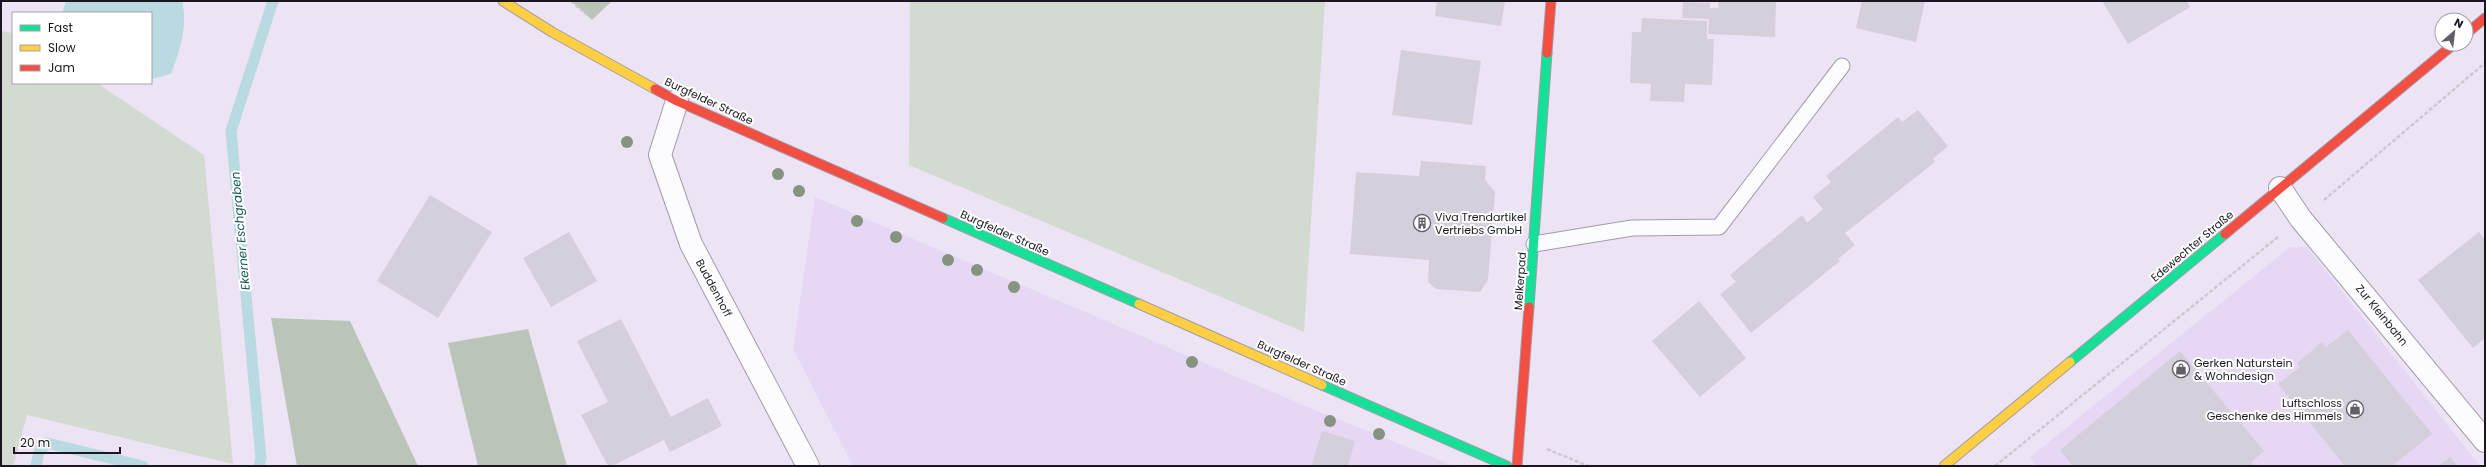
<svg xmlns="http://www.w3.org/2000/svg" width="2486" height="467" font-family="Poppins,sans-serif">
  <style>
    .built { fill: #e6d8f4 }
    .green { fill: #d3dad1 }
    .forest { fill: #bbc4b9 }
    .water { fill: #b9dae0 }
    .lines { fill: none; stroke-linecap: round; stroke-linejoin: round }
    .stream { stroke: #b9dae0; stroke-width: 11 }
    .building { fill: #d5cedb }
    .lane-casing { stroke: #a39ca9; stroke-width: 17 }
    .street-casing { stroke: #a39ca9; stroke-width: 24 }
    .fast-casing { stroke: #a39ca9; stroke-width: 11 }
    .slow-casing { stroke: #a39ca9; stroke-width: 11 }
    .jam-casing { stroke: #a39ca9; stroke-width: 11 }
    .path { stroke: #cdc9d0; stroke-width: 2.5; stroke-dasharray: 4 2; stroke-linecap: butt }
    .lane { stroke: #fcfbfd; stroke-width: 15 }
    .street { stroke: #fcfbfd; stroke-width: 22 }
    .fast { stroke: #16e098; stroke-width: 9 }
    .slow { stroke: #ffcf43; stroke-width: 9 }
    .jam { stroke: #f24e42; stroke-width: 9 }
    .tree { fill: #869380 }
    .labels { text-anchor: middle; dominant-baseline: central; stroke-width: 4; stroke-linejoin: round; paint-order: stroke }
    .street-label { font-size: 11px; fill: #1b1620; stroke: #fff }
    .poi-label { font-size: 11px; fill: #1b1620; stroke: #fff; text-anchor: start }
    .water-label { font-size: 12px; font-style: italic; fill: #12595d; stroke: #fff }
  </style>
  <rect width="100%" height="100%" fill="#ece4f4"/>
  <path class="built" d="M815,197L1308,407L1454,466H853L793,349Z
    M2290,247H2307L2480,466H2037L2030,457Z"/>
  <path class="green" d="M910,1H1325L1304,332L909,165Z
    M1,31L13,33V83H97L204,155L233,464L27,415L13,466H1Z"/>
  <path class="forest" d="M571,1H612L592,20Z
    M271,318L350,321L418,466H297Z
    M528,329L567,466H478L448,343Z"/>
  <path class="water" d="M66,1H182C188,25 180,51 171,74L151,79V13H62Z"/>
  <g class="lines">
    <path class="stream" d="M36,466L39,452L47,443L143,466
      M259,466L261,458L231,131L273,1"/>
  </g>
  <path class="building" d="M1437,1H1505L1501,26L1435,16Z
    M1719,1H1776L1775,37L1708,34L1709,19L1682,18L1683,2L1710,3V8H1718Z
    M1862,1H1925L1916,42L1856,28Z
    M2102,1H2187L2190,7L2128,44Z
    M1642,18L1707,21V39H1714L1712,85L1685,84L1684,102L1650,101L1651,84L1630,83L1632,32H1641Z
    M1401,50L1481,61L1472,125L1392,115Z
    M1918,110L1948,146L1933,159L1935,162L1845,233L1855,245L1838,259L1840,261L1751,333L1720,294L1736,282L1730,275L1802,215L1807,223L1823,209L1813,197L1831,182L1826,176L1898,117L1902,122Z
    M1421,161L1486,166L1485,180L1495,192L1488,280L1480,292L1436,289L1428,282L1429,260L1350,254L1356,172L1419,176Z
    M430,195L492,232L438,318L377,281Z
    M569,232L597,281L551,307L523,258Z
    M2479,232L2485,240V338L2473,348L2418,280Z
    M1699,301L1746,358L1700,397L1652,341Z
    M621,319L671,417L708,398L722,426L670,452L664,440L612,466H608L581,415L608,402L577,341Z
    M2348,330L2432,434L2392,466H2345L2278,384L2300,367L2297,363L2322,342L2326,347Z
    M2180,351L2264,451L2251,462L2255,466H2073L2060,450Z
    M1322,431L1355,441L1348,466H1311Z
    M2450,457L2458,466H2439Z"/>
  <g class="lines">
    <g class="lane-casing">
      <path id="lane" d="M1534,244L1632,228L1719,227L1842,66"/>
    </g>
    <g class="street-casing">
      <path id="street" d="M677,101L660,155L691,244L808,466
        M2280,188L2301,219L2485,441"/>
    </g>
    <g class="fast-casing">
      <path id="fast" d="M943,218L1139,304
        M1529,307L1547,53
        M2070,362L2225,234
        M1322,385L1507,466"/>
    </g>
    <g class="slow-casing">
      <path id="slow" d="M503,1L552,32L655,89
        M1139,304L1322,385
        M1944,466L2070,362"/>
    </g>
    <g class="jam-casing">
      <path id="jam" d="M2466,34L2485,18
        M1547,53L1551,1
        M655,89L677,101L943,218
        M2225,234L2454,44
        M1517,466L1529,307"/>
    </g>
    <path class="path" d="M571,1L587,15
      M2324,200L2485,63
      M1547,449L1588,466
      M1995,466L2278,237"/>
    <use href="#lane" class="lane"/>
    <use href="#street" class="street"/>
    <use href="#fast" class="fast"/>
    <use href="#slow" class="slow"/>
    <use href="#jam" class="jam"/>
  </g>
  <g class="tree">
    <circle cx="627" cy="142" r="6"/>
    <circle cx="778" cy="174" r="6"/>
    <circle cx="799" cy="191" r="6"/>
    <circle cx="857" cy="221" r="6"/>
    <circle cx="896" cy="237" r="6"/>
    <circle cx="948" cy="260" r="6"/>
    <circle cx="977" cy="270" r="6"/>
    <circle cx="1014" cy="287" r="6"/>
    <circle cx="1192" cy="362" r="6"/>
    <circle cx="1330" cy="421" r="6"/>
    <circle cx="1379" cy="434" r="6"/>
  </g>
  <defs>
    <g id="building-ring" transform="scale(0.9)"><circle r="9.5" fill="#fff" stroke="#645e6a" stroke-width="1.5"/><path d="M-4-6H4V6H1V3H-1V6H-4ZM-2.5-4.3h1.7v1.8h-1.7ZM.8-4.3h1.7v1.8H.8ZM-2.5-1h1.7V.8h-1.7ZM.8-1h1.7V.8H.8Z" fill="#645e6a"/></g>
    <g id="shop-ring" transform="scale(0.9)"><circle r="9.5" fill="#fff" stroke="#645e6a" stroke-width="1.5"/><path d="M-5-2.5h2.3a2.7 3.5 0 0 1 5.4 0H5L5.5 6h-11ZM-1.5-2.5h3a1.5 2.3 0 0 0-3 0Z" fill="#645e6a"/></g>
  </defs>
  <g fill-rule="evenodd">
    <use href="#building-ring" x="1422" y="223"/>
    <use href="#shop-ring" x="2181" y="369"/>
    <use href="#shop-ring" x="2355" y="409"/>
  </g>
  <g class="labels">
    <g class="street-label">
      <text transform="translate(709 101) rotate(25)">Burgfelder Straße</text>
      <text transform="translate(1005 233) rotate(24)">Burgfelder Straße</text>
      <text transform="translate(2192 246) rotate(-40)">Edewechter Straße</text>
      <text transform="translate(1520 281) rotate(-86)">Melkerpad</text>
      <text transform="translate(714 288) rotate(62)">Buddenhoff</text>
      <text transform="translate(2382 315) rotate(51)">Zur Kleinbahn</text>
      <text transform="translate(1302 363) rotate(24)">Burgfelder Straße</text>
    </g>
    <g class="poi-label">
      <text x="1435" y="217">Viva Trendartikel<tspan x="1435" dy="13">Vertriebs GmbH</tspan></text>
      <text x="2194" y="363">Gerken Naturstein<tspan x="2194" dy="13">&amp; Wohndesign</tspan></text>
      <text x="2342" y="403" text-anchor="end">Luftschloss<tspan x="2342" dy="13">Geschenke des Himmels</tspan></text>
    </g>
    <g class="water-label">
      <text transform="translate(240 231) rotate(-95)">Ekerner Eschgraben</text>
    </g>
  </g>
  <rect width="2486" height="467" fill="none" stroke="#1b1620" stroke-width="4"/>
  <rect x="12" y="12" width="140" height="72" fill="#ffffff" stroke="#a4a2a6"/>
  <rect x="20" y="25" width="20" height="6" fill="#16e098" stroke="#a4a2a6"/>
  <text x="48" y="32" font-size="12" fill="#1b1620">Fast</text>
  <rect x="20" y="45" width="20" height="6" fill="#ffcf43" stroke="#a4a2a6"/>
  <text x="48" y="52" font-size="12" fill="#1b1620">Slow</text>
  <rect x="20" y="65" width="20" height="6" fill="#f24e42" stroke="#a4a2a6"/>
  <text x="48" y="72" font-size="12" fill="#1b1620">Jam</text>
  <g transform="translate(2454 32) rotate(28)"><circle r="19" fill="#ffffff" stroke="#a4a2a6"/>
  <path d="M0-3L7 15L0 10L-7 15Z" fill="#645e6a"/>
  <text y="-6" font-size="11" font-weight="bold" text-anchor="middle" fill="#1b1620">N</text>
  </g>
  <path d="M14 447v6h106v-6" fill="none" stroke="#1b1620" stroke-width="2"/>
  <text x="20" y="447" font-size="12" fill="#1b1620" stroke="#ffffff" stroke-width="3" paint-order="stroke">20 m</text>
</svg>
